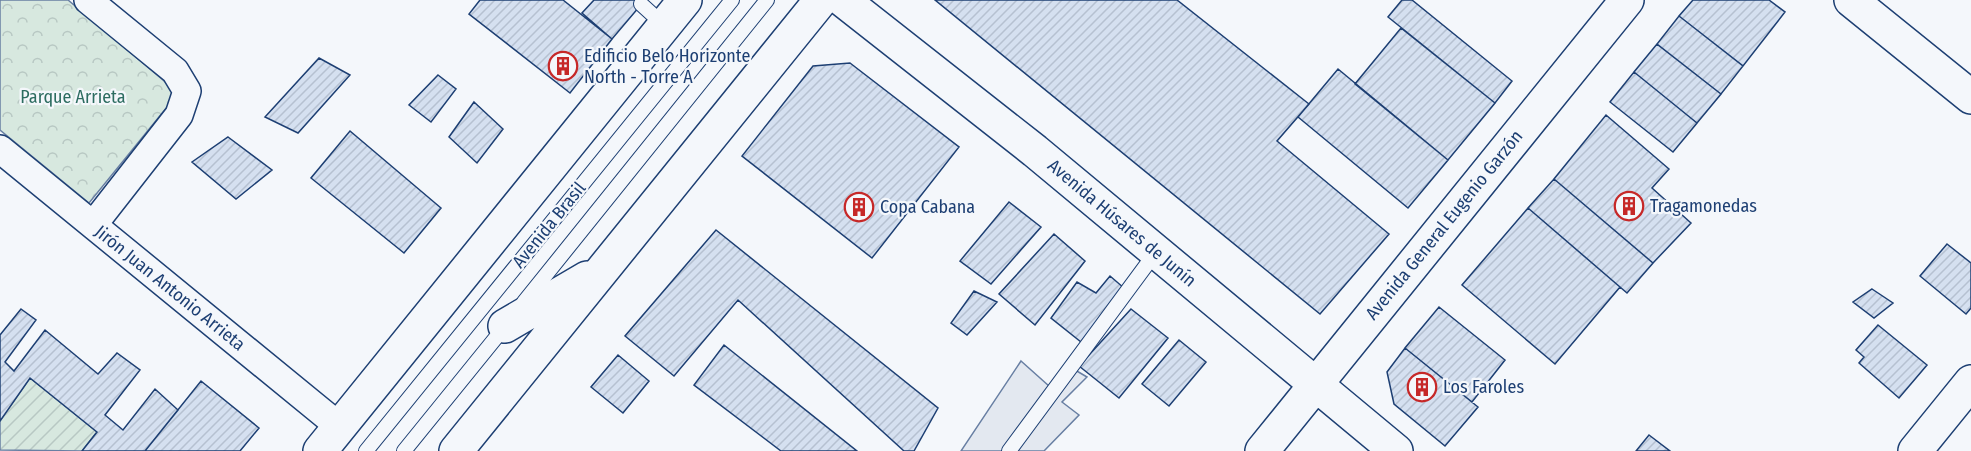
<svg xmlns="http://www.w3.org/2000/svg" width="1971" height="451" font-family="'Fira Sans Condensed',sans-serif">
  <style>
    .park { fill: url(#park-crowns); stroke: #687fa3; stroke-width: 1.5 }
    .garden { fill: url(#garden-furrows); stroke: #687fa3; stroke-width: 1.5 }
    .parking { fill: #e3e8f0; stroke: #687fa3; stroke-width: 1.5 }
    .building { fill: url(#building-hatch); stroke: #1d3f73; stroke-width: 1.5 }
    .lines { fill: none; stroke-linecap: round; stroke-linejoin: round }
    .lane-casing { stroke: #1d3f73; stroke-width: 16 }
    .street-casing { stroke: #1d3f73; stroke-width: 30 }
    .secondary-casing { stroke: #1d3f73; stroke-width: 36 }
    .primary-casing { stroke: #1d3f73; stroke-width: 36 }
    .lane { stroke: #f4f7fb; stroke-width: 14 }
    .street { stroke: #f4f7fb; stroke-width: 27 }
    .secondary { stroke: #f4f7fb; stroke-width: 33 }
    .primary { stroke: #f4f7fb; stroke-width: 33 }
    .labels { text-anchor: middle; dominant-baseline: central; stroke-width: 4.5; stroke-linejoin: round; paint-order: stroke }
    .poi-label { font-size: 18px; fill: #1d3f73; stroke: #f4f7fb; text-anchor: start }
    .park-label { font-size: 18px; fill: #2c6c60; stroke: #f4f7fb }
    .street-label { font-size: 18px; fill: #1d3f73; stroke: #f4f7fb }
  </style>
  <defs>
    <pattern id="park-crowns" width="20" height="18" patternUnits="userSpaceOnUse" patternTransform="scale(1.5)"><rect width="20" height="18" fill="#d7e8df"/><path d="M2 6a3 3 0 1 1 6 0M12 15a3 3 0 1 1 6 0" fill="none" stroke="#b8c8c3"/></pattern>
    <pattern id="garden-furrows" width="10" height="10" patternUnits="userSpaceOnUse" patternTransform="scale(1.5)"><rect width="10" height="10" fill="#d7e8df"/><path d="M-1 1l2-2M0 10L10 0M9 11l2-2" fill="none" stroke="#b8c8c3"/></pattern>
    <pattern id="building-hatch" width="6" height="6" patternUnits="userSpaceOnUse" patternTransform="scale(1.5)"><rect width="6" height="6" fill="#d5e0f0"/><path d="M-1 1l2-2M0 6l6-6M5 7l2-2" fill="none" stroke="#b6c1d1"/></pattern>
  </defs>
  <rect width="100%" height="100%" fill="#f4f7fb"/>
  <path class="park" d="M0,0H68L176,91L172,101L89,203L0,130Z"/>
  <path class="garden" d="M30,378L97,432L82,451L0,450V421Z"/>
  <path class="parking" d="M1021,361L1049,386L1070,367L1087,377L1062,402L1079,415L1044,451H961Z"/>
  <path class="building" d="M480,0H563L612,39L570,93L469,14Z
    M594,0H645L612,39L582,13Z
    M935,0H1177L1309,104L1277,141L1389,234L1320,314Z
    M1402,0H1412L1512,81L1495,103L1388,17Z
    M1693,0H1769L1785,12L1743,66L1679,16Z
    M1679,16L1743,66L1721,94L1657,44Z
    M1401,28L1495,103L1448,160L1355,84Z
    M1657,44L1721,94L1697,123L1634,72Z
    M319,58L350,75L298,133L265,117Z
    M850,63L959,147L872,258L742,156L813,66Z
    M1338,69L1448,160L1408,208L1298,117Z
    M1634,72L1697,123L1673,152L1610,102Z
    M438,75L456,89L431,122L409,105Z
    M474,102L503,129L477,163L449,137Z
    M1606,115L1669,169L1652,188L1691,223L1653,263L1554,179Z
    M350,131L441,208L404,253L311,178Z
    M228,137L272,170L236,199L192,162Z
    M1554,179L1653,263L1627,293L1528,208Z
    M1009,202L1041,227L991,284L960,261Z
    M1528,208L1620,287L1555,364L1462,285Z
    M716,230L938,408L914,451H904L738,300L674,376L625,336Z
    M1054,234L1085,261L1035,325L999,294Z
    M1947,244L1971,263V308L1966,314L1920,276Z
    M1110,276L1124,288L1081,342L1051,318L1077,282L1096,293Z
    M1872,289L1893,303L1874,318L1853,302Z
    M974,291L997,302L967,335L951,323Z
    M1439,307L1505,360L1472,402L1405,348Z
    M21,309L36,320L5,362L14,371L45,330L98,374L117,353L140,370L105,415L123,430L155,389L178,410L145,451H82L97,432L30,378L0,421V335Z
    M1131,309L1168,338L1119,398L1079,366Z
    M1878,325L1927,365L1899,398L1859,363L1864,357L1856,350Z
    M1179,340L1206,362L1169,406L1142,384Z
    M724,345L857,451H781L694,385Z
    M1405,348L1478,407L1445,446L1394,404L1387,372Z
    M618,355L649,381L623,413L591,387Z
    M201,381L259,428L240,451H145Z
    M1649,435L1670,451H1636Z"/>
  <g class="lines">
    <g class="lane-casing">
      <path id="lane" d="M641,4L664,25
        M524,302L767,0
        M366,451L732,0
        M404,451L507,324
        M1009,451L1156,252"/>
    </g>
    <g class="street-casing">
      <path id="street" d="M88,0L175,71L187,91L179,115L93,225
        M0,149L340,427"/>
    </g>
    <g class="secondary-casing">
      <path id="secondary" d="M843,0L1035,151L1396,451
        M1851,0L1971,97
        M1262,451L1627,0
        M1915,451L1971,382"/>
    </g>
    <g class="primary-casing">
      <path id="primary" d="M505,326L587,278
        M320,451L685,0
        M456,451L821,0"/>
    </g>
    <use href="#lane" class="lane"/>
    <use href="#street" class="street"/>
    <use href="#secondary" class="secondary"/>
    <use href="#primary" class="primary"/>
  </g>
  <defs>
    <g id="building-ring" transform="scale(1.5)"><circle r="9.5" fill="#f4f7fb" stroke="#c62828" stroke-width="1.5"/><path d="M-4-6H4V6H1V3H-1V6H-4ZM-2.5-4.3h1.7v1.8h-1.7ZM.8-4.3h1.7v1.8H.8ZM-2.5-1h1.7V.8h-1.7ZM.8-1h1.7V.8H.8Z" fill="#c62828"/></g>
  </defs>
  <g fill-rule="evenodd">
    <use href="#building-ring" x="563" y="66"/>
    <use href="#building-ring" x="1629" y="206"/>
    <use href="#building-ring" x="859" y="207"/>
    <use href="#building-ring" x="1422" y="387"/>
  </g>
  <g class="labels">
    <g class="poi-label">
      <text x="584" y="56">Edificio Belo Horizonte<tspan x="584" dy="21">North - Torre A</tspan></text>
      <text x="1650" y="206">Tragamonedas</text>
      <text x="880" y="207">Copa Cabana</text>
      <text x="1443" y="387">Los Faroles</text>
    </g>
    <g class="park-label">
      <text x="73" y="97">Parque Arrieta</text>
    </g>
    <g class="street-label">
      <text transform="translate(1122 223) rotate(40)">Avenida Húsares de Junín</text>
      <text transform="translate(549 225) rotate(-51)">Avenida Brasil</text>
      <text transform="translate(1444 225) rotate(-51)">Avenida General Eugenio Garzón</text>
      <text transform="translate(170 288) rotate(39)">Jirón Juan Antonio Arrieta</text>
    </g>
  </g>
</svg>
